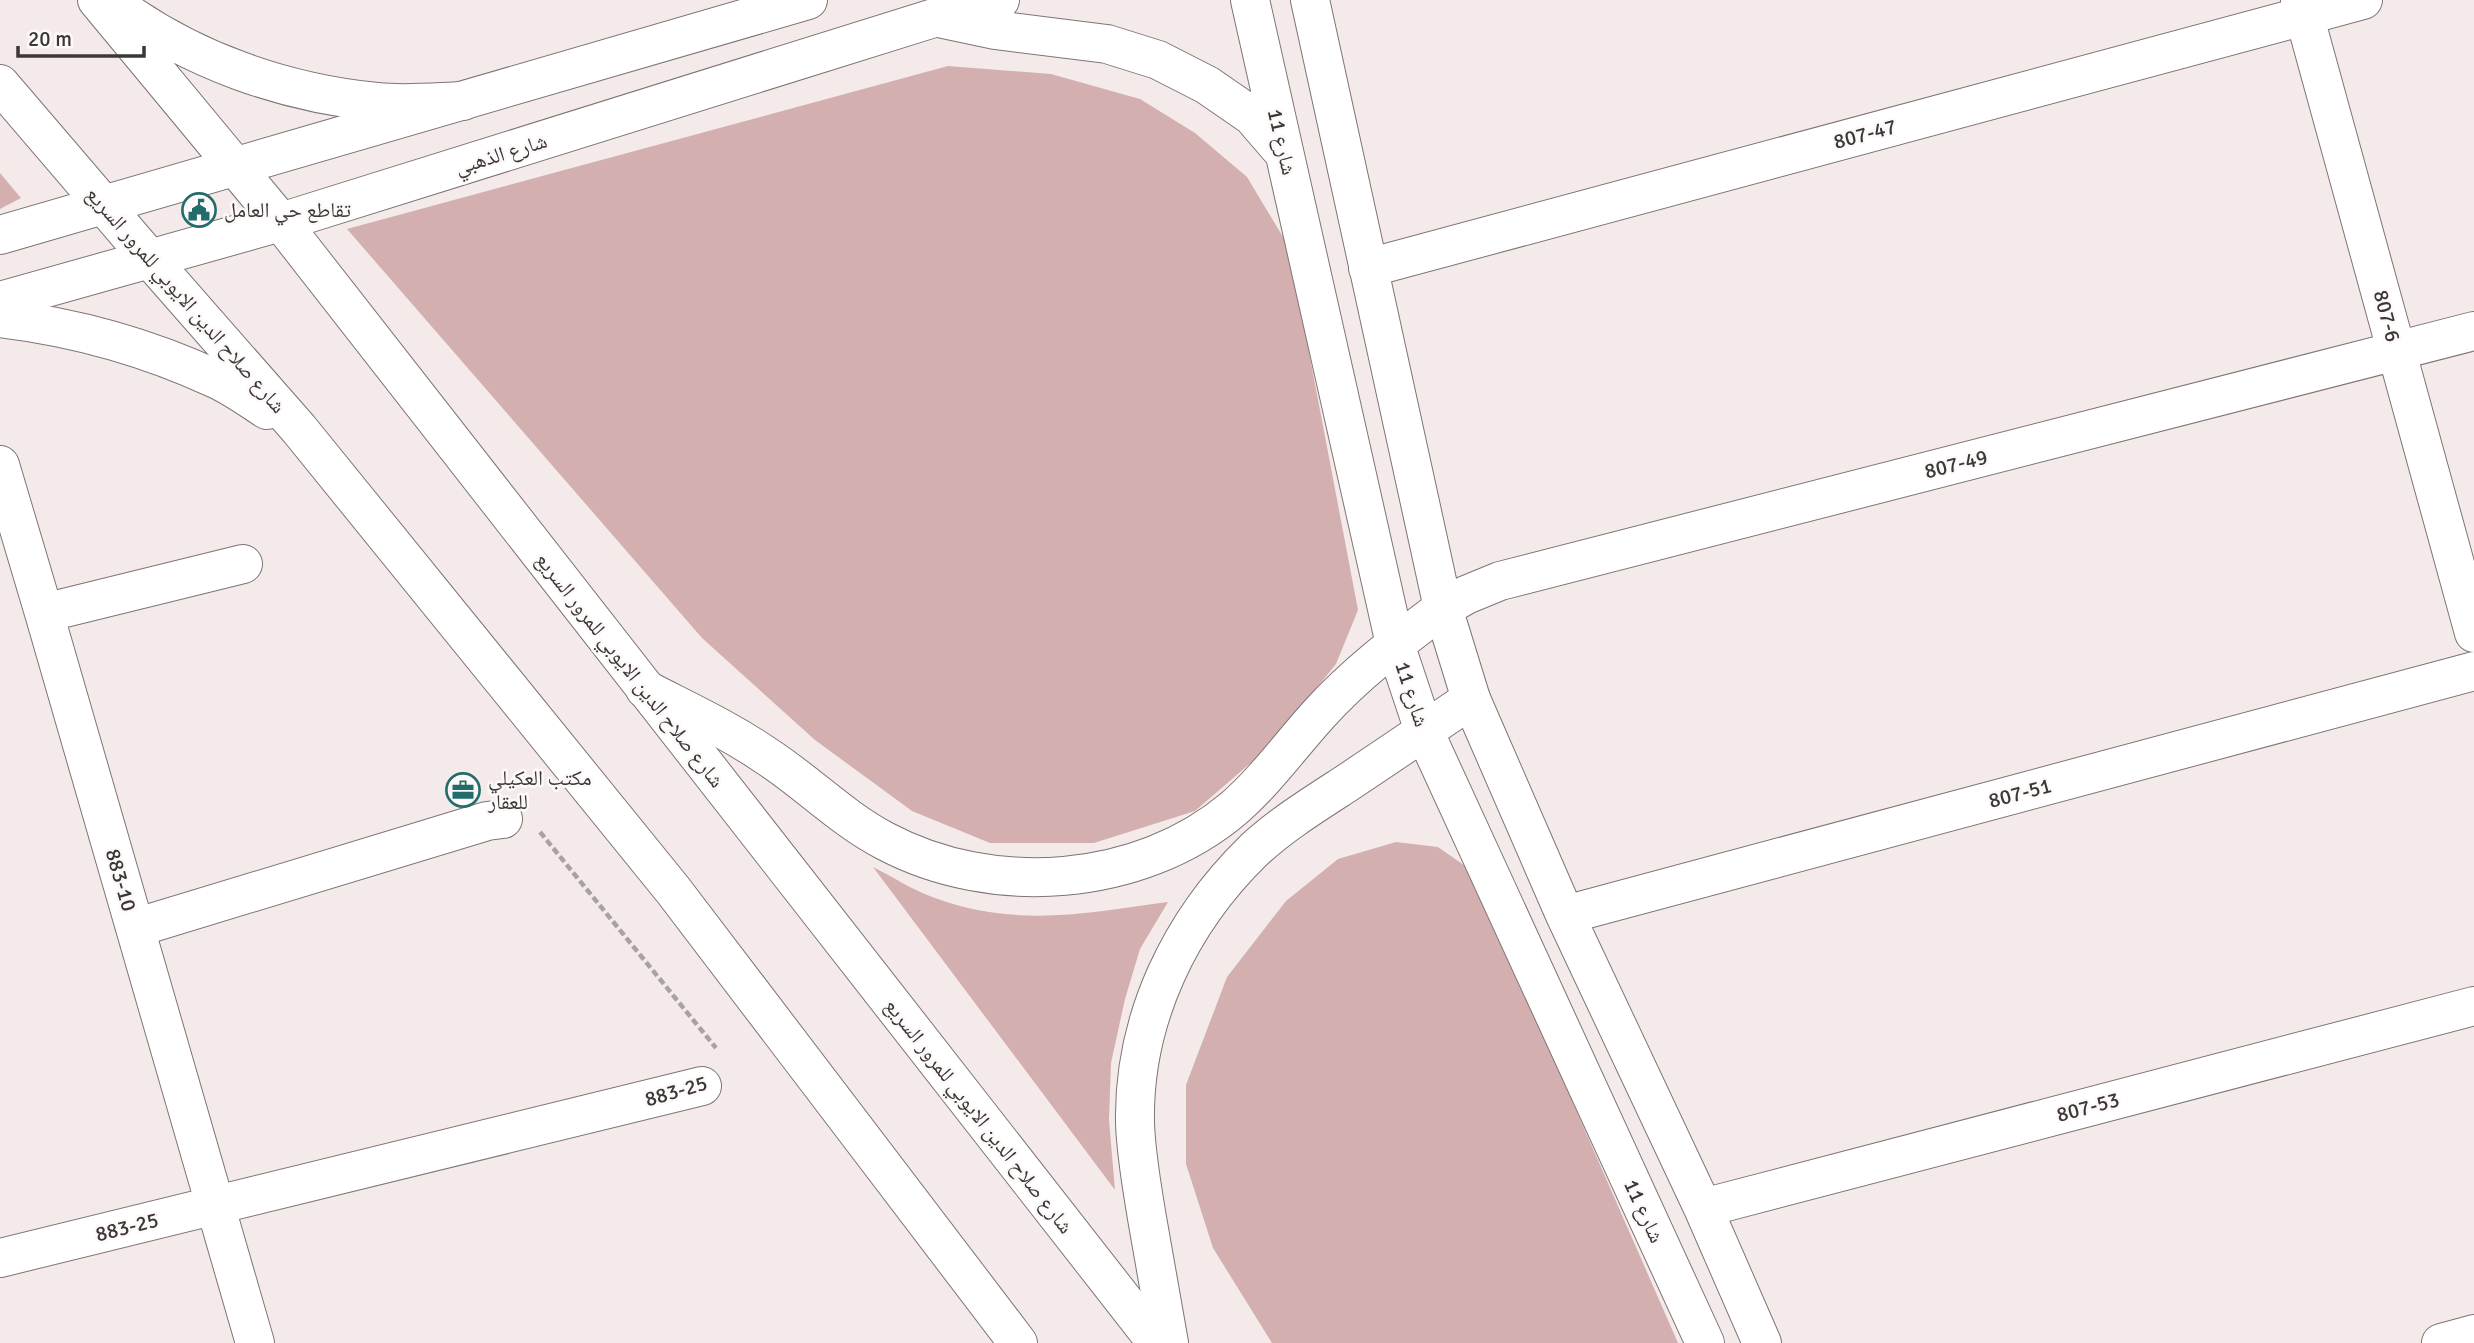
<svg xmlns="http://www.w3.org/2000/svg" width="2474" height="1343" font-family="Signika,'Noto Naskh Arabic',sans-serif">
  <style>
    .green { fill: #d3afb0 }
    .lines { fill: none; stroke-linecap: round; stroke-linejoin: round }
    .minor-casing { stroke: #7e7475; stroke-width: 40 }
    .tertiary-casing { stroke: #7e7475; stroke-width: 40 }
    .primary-casing { stroke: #7e7475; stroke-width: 40 }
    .path { stroke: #aaa2a2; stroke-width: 4.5; stroke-dasharray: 7 3.5; stroke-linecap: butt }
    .minor { stroke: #fff; stroke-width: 38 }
    .tertiary { stroke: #fff; stroke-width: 38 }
    .primary { stroke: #fff; stroke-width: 38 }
    .labels { text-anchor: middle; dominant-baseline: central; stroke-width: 5; stroke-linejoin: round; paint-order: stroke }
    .street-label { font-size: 21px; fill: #3b3737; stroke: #fef9f9 }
    .poi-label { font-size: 21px; fill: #3b3737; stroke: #fef9f9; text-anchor: start }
  </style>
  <rect width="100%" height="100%" fill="#f5eaea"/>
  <path class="green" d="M948,66L1051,74L1140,99L1195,133L1247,177L1289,247L1358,610L1336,664L1268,748L1195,811L1094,843H990L912,811L815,740L702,638L347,229Z
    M0,173L21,198L0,209Z
    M1396,842L1438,847L1471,870L1678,1343H1272L1213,1248L1186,1164V1085L1227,977L1286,901L1338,859Z
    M873,867C893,877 914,891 935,898C1018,928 1085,913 1168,902L1140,949L1125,999L1111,1063L1109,1120L1115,1190Z"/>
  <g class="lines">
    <g class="minor-casing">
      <path id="minor" d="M2300,0L2474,633
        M1368,268L2363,0
        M0,465L44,613
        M243,564L44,613L255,1343
        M1443,608L1466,595L1500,581L2474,331
        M1471,699L1565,915L1703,1208L1762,1343
        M1424,731L1705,1343
        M1565,915L2474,671
        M135,928L487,821L503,819
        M1703,1208L2474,1006
        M0,1258L702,1086
        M2441,1343L2474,1334"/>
    </g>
    <g class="tertiary-casing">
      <path id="tertiary" d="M1250,0L1395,644L1424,731
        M943,19L995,30L1107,44L1158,60L1207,85L1252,116L1283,152
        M0,235L808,0
        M0,301L281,222L937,17L1000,0
        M645,689C685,710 727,729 765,755C807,782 841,818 885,841C992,898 1140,888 1234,808C1266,780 1290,746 1319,714C1356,673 1399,641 1443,608
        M1169,1343C1162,1301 1154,1260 1147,1218C1142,1187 1136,1155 1135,1123C1133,1019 1180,922 1254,850C1281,825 1313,805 1344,785C1386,757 1429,728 1471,699L1443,608L1310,0"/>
    </g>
    <g class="primary-casing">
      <path id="primary" d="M97,0L281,222L1157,1343
        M115,4C190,60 284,93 377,102C405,105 435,102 463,101
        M0,84L149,258L299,429L673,890L1018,1343
        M0,318C75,327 147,347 216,379C234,387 250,399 267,410"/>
    </g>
    <path class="path" d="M540,832L716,1048"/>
    <use href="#minor" class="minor"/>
    <use href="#tertiary" class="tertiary"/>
    <use href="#primary" class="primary"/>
  </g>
  <defs>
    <g id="civic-ring" transform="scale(1.75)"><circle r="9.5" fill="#fef9f9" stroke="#226d6b" stroke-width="1.5"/><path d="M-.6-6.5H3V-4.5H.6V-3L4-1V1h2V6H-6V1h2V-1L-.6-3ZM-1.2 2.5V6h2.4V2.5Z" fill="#226d6b"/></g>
    <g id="office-ring" transform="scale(1.75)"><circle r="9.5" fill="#fef9f9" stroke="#226d6b" stroke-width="1.5"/><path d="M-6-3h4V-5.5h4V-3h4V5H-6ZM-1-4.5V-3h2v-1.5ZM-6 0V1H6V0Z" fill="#226d6b"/></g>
  </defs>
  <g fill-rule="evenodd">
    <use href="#civic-ring" x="199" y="210"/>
    <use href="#office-ring" x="463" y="790"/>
  </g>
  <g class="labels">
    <g class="street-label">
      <text transform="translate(1865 134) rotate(-15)">807-47</text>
      <text transform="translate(1282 142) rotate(77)">شارع 11</text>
      <text transform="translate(501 154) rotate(-17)">شارع الذهبي</text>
      <text transform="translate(186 300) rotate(49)">شارع صلاح الدين الايوبي للمرور السريع</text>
      <text transform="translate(2387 316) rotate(75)">807-6</text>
      <text transform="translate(1956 464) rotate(-14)">807-49</text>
      <text transform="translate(630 670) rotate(52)">شارع صلاح الدين الايوبي للمرور السريع</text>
      <text transform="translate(1412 694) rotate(72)">شارع 11</text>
      <text transform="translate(2020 793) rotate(-15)">807-51</text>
      <text transform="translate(121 880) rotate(74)">883-10</text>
      <text transform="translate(676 1091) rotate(-16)">883-25</text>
      <text transform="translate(2088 1107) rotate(-15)">807-53</text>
      <text transform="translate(979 1116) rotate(52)">شارع صلاح الدين الايوبي للمرور السريع</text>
      <text transform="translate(1644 1211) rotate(65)">شارع 11</text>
      <text transform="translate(127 1227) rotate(-14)">883-25</text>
    </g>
    <g class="poi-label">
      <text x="224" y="210">تقاطع حي العامل</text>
      <text x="488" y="778">مكتب العكيلي<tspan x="488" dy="24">للعقار</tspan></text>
    </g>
  </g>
  <path d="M18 46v10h126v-10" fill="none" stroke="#3b3737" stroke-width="3.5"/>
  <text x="28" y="46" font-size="21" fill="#3b3737" stroke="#fef9f9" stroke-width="5" paint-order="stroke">20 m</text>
</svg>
